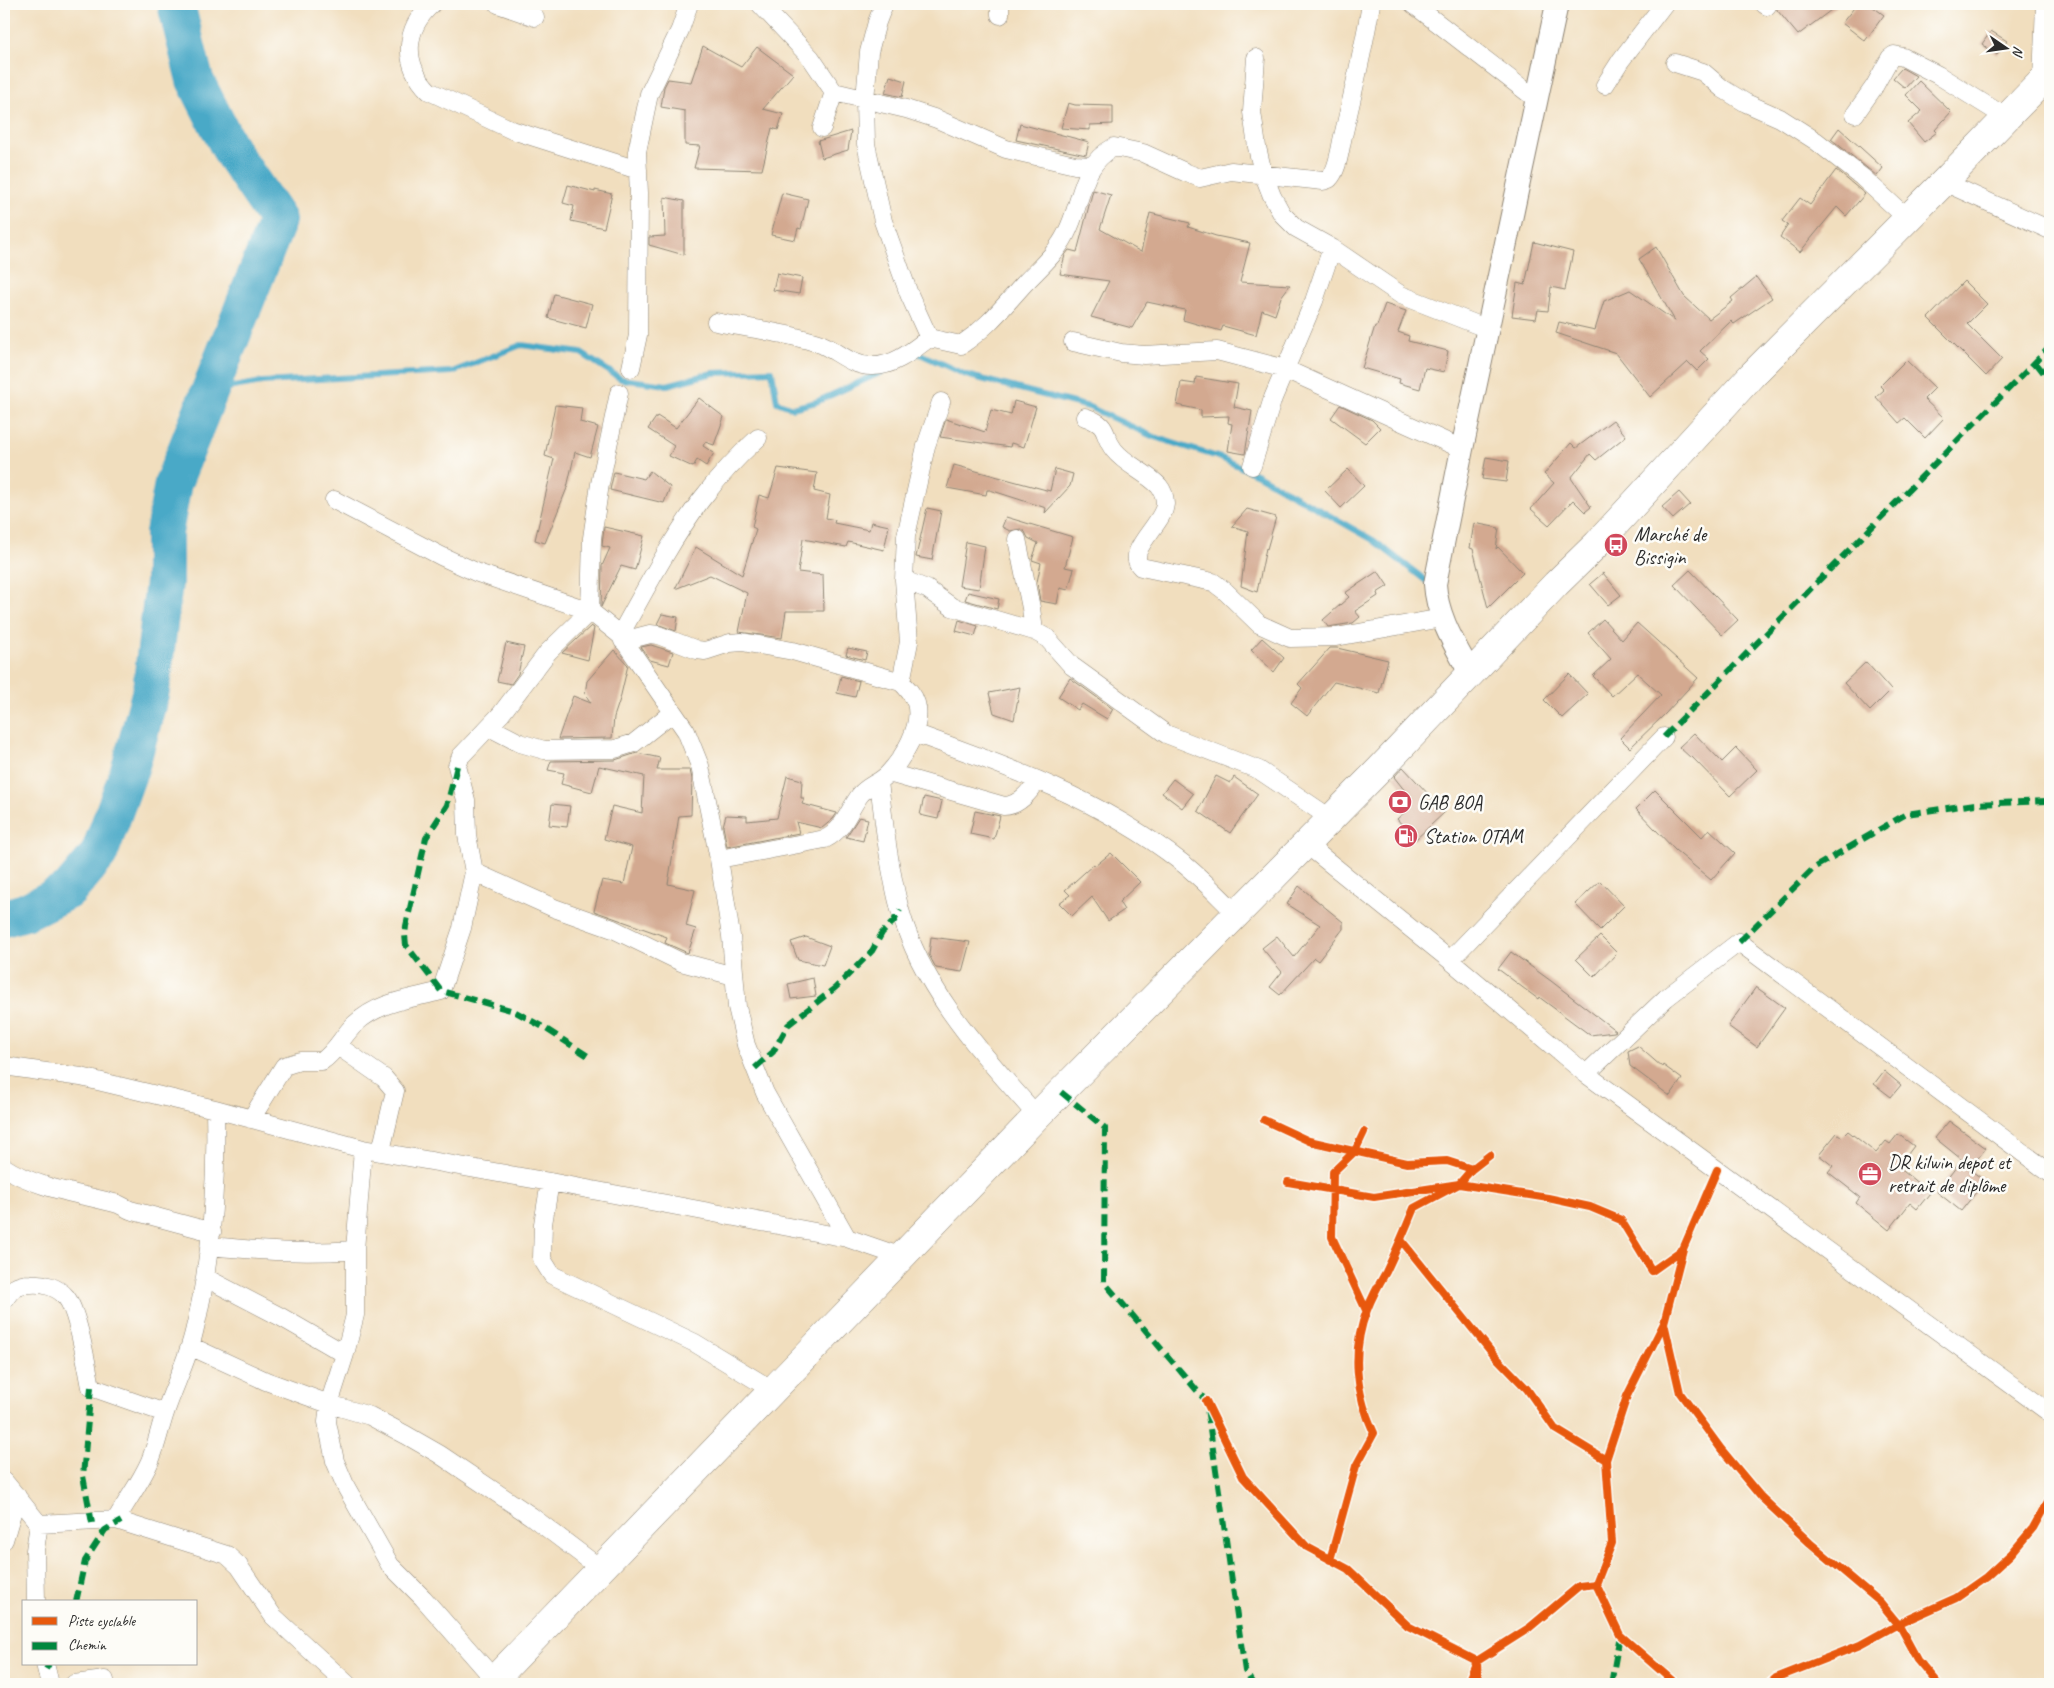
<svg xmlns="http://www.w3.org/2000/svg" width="2054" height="1688" font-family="Caveat,sans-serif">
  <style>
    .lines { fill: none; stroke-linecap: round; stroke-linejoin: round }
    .stream { stroke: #48a9c7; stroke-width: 6 }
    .river { stroke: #48a9c7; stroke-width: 38 }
    .building { fill: #d3a990 }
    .minor-casing { stroke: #8e8474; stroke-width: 19 }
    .tertiary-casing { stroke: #8e8474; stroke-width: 24 }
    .primary-casing { stroke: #8e8474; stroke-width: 29 }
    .minor { stroke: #fff; stroke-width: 18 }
    .tertiary { stroke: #fff; stroke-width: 22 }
    .primary { stroke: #fff; stroke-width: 28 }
    .quiet { stroke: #00873e; stroke-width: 6; stroke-dasharray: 12 6; stroke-linecap: butt }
    .cycleway-casing { stroke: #fdfcf7; stroke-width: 11 }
    .cycleway { stroke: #e8590c; stroke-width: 8 }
    .labels { text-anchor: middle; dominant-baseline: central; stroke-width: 5; stroke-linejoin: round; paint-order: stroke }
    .poi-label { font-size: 20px; fill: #2b2b2b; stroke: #fdfcf7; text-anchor: start }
  </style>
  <rect width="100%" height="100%" fill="#fdfcf7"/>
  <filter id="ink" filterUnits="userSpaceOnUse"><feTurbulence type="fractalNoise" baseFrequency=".02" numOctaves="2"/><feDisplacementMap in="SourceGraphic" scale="10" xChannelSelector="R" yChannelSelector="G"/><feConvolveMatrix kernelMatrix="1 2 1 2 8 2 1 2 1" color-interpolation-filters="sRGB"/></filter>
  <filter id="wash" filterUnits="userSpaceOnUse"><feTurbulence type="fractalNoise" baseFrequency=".0096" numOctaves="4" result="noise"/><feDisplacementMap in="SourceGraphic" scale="20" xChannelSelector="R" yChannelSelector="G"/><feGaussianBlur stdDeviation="1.12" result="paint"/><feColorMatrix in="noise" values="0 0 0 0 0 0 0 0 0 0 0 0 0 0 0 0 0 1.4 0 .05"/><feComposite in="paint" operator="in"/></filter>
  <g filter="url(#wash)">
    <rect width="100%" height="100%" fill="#f1debe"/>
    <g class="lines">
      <path class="stream" d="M915,354L918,353L966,375L1089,407L1154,437L1221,458L1258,475L1373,540L1429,583
        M210,391L262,382L452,372L521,345L581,353L621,379L667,385L713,373L772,371L777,402L792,408L816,402L884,371"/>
      <path class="river" d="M4,918L25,912L69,890L99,854L131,765L151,690L164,582V533L173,483L278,220L231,151L195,80L176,4"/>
    </g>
    <g id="blocks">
      <path class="building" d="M1777,4H1839L1798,35L1777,10Z
        M1857,4H1869L1884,15L1865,41L1842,23Z
        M1991,31L2007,41L1997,55L1982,44Z
        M703,46L741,67L757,47L793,74L763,109L783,114L778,130L772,128L762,170L694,168L700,146L685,145V111L661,107L664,87L668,79L691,82Z
        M1902,68L1916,76L1905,88L1893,78Z
        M890,76L906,81L902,97L885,93Z
        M1919,81L1951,112L1935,130L1937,132L1924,142L1908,123L1922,111L1906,95Z
        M1068,103L1075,105L1113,106V124L1090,125V130L1061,128Z
        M1020,124L1089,142L1086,155L1016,140Z
        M1839,128L1883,168L1877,176L1831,139Z
        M851,131L848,150L822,158L818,141Z
        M1836,170L1865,194L1846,216L1837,207L1800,252L1780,237L1788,225L1782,221L1800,198L1810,205Z
        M568,185L595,192V190L612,194L604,228L571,221L574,206L563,203Z
        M1093,190L1111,195L1100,229L1141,252L1150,213L1190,223L1188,227L1216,236L1250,243L1240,282L1290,285L1281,297L1275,315L1262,310L1256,335L1223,326L1221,331L1183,320L1185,310L1147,302L1132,328L1091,317L1109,281L1060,274L1065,255L1069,250L1077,252Z
        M782,193L808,199L801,229L798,228L795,240L771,235Z
        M664,197L684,201V255L649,245V237L665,236Z
        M1534,242L1573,252L1565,290L1551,287L1548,311L1538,310L1536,319L1512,316L1517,283L1525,285Z
        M1656,247L1684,296L1709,319L1733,301L1731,298L1756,277L1772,298L1734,324L1731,321L1700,351L1709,359L1697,371L1688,362L1650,397L1616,353L1556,333L1559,322L1595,330L1604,301L1630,290L1675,321L1639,259Z
        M777,273L802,278L799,294L773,290Z
        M1964,281L1987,304L1967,324L2002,359L1986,376L1928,318Z
        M554,294L592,304L586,328L548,318Z
        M1385,304L1406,311L1398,332L1409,336L1408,341L1448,351L1444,372L1425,368L1420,389L1399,383L1400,379L1362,368L1375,326H1377Z
        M1906,360L1935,388L1924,399L1944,418L1925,438L1905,418L1899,423L1876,397L1884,390L1880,386Z
        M1196,377L1238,384L1234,407L1252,411L1245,454L1228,451L1232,424L1228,423L1229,416L1201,417V410L1177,405L1181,382L1195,384Z
        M699,398L724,417L714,445L705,442L703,446L714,453L706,466L697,460L693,467L669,456L674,446L648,429L657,416L676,428Z
        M1014,401L1036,407L1024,447L1011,443L1010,447L940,437L946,419L985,432L991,410L1011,415Z
        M555,405L582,408L580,422L598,427L590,457L575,452L567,488L545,543L535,540L554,459L545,456Z
        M1340,405L1372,420L1380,428L1365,443L1331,418Z
        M1613,420L1626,436L1596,460L1590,454L1571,478L1591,507L1585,512L1573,500L1549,525L1531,509L1554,483L1544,474L1571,443L1576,448Z
        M1486,457L1509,461L1506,482L1482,479Z
        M954,465L1050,491L1055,469L1073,474L1070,486L1045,513L1046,508L990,490H987L986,495L947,488Z
        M778,468L817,473L814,491L830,495L826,518L835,520L834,523L869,530L871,522L889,526L884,550L848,542L846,547L803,539L798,572L823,575L824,611H786L782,638L739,632L747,593L710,575L675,589L696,547L742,575L756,529L752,527L759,495L769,498Z
        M1348,469L1364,486L1341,508L1325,491Z
        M650,471L670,487L664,503L610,490L614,472L644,479Z
        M1679,492L1690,504L1673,519L1662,507Z
        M927,508L941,511L932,560L916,557Z
        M1247,509L1276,517L1267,549L1266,548L1257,592L1241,586L1248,531L1232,526Z
        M1006,517L1073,537L1065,567L1074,569L1068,590L1060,588L1057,604L1040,601L1037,582L1041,563L1032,560L1038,543L1028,538L1025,532L1021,529L1010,531L1002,527Z
        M1474,523L1499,528L1496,549L1498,547L1523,573L1488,608L1473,549L1470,548Z
        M604,527L644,536L635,570L621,566L601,607L602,566L610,548L602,546Z
        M966,542L985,546L979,589L959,586Z
        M1690,570L1738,620L1722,635L1674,585Z
        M1378,571L1388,586L1377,593L1378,596L1355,611L1360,617L1353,623L1328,627L1323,620L1349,597L1345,593Z
        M1603,573L1621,595L1608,605L1590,584Z
        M968,592L999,599L997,609L965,600Z
        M662,614L678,617L676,631L657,624Z
        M1603,619L1622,640L1637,623L1698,678L1665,714L1630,748L1620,738L1661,695L1637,673L1612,696L1593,676L1611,659L1588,633Z
        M959,620L978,626L975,636L956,631Z
        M591,626L594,628L588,660L562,653Z
        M1262,638L1284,658L1274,672L1251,650Z
        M506,643L524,647L518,674L511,684L497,681Z
        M651,645L673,652L669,665L650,660L641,647Z
        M848,648L867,652L865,660L846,655Z
        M1330,648H1337L1388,660L1379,693L1334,682L1307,716L1291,703L1302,688L1298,684Z
        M614,650L628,665L620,699L614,717L612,738L558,739L573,696L591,703L585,694L587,681Z
        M1866,662L1891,690L1870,711L1844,683Z
        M1569,674L1588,694L1562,718L1544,700Z
        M841,676L859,681L855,697L837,693Z
        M1070,678L1113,709L1107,719L1082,704L1078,710L1058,697Z
        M1020,687L1014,720L994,713L989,693Z
        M1694,733L1722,762L1736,748L1757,770L1730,796L1692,757L1691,758L1679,747Z
        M637,753L660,758L657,770H690L692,779L691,815L679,816L668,884L695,890L686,926L696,929L688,953L665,943L667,937L594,911L602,880L624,884L632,847L604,839L612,806L642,813L644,776L599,766L592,792L561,784L564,773L548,770L551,761L615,760Z
        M1403,767L1445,812L1415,840L1397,819L1406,811L1400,802L1409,796L1394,777Z
        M787,776L802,780L801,798H804L802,804L837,813L833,819L822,828L796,822L799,833L727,847L723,826L726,815L747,816V821L777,818Z
        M1216,776L1230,783L1234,777L1258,794L1230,833L1198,811Z
        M1173,779L1193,794L1182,808L1162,793Z
        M1655,790L1702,837L1709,829L1735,853L1711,880L1675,850L1636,809Z
        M924,797L942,801L938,819L920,815Z
        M552,804L570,806L567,827L549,825Z
        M975,811L1000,816L994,839L970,834Z
        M859,817L868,819L863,841L846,837Z
        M1111,853L1140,882L1119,902L1124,910L1108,921L1092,897L1072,916L1059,903L1070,895L1065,890L1094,864L1095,866Z
        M1600,881L1624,906L1600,930L1575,904Z
        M1299,886L1343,922V929L1318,961L1314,958L1280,995L1270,987L1282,972L1262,948L1277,936L1294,957L1320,925L1287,904Z
        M1600,936L1617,953L1594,977L1576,959Z
        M806,937L830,946L823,965L798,960L791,942Z
        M931,937L970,942L962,972L936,968L929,955Z
        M1511,952L1551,981L1616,1031L1614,1032L1590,1035L1539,997L1538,999L1498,969Z
        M813,978L816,996L791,999L788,984Z
        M1756,987L1785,1008L1757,1047L1728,1026Z
        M1638,1046L1662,1067L1663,1065L1682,1079L1670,1096L1630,1066L1628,1051Z
        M1884,1071L1901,1085L1891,1097L1874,1084Z
        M1949,1121L1986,1148L1971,1167L1935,1138Z
        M1848,1131L1876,1153L1886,1141L1890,1144L1898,1134L1914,1146L1898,1167L1930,1193L1917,1209L1910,1203L1889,1230L1856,1203L1860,1197L1828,1172L1833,1166L1819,1155L1837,1133L1842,1137Z
        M1960,1162L1985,1181L1961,1211L1937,1192Z"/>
    </g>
  </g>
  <g filter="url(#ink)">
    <use href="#blocks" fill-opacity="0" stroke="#8e8474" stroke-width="1"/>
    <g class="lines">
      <g class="minor-casing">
        <path id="minor" d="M432,4C404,29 402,64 429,91L512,130L638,170
          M498,4L535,17
          M760,4L811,58L834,92L822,128
          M884,4L877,22L869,52L865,100L866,144L883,221L909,294L929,338
          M1000,4V15
          M1413,4L1536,99
          M1764,4L1767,6
          M1256,58L1252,112L1257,147L1263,173L1272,196L1282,214L1296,228L1332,248L1401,295L1488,329
          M1675,63L1703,72L1723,89L1746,103L1780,118L1816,141L1862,177L1908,219
          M2042,81L2045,4
          M1605,85L1621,60L1664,4
          M834,92L906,109L937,119L1006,149L1075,165L1091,166
          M1855,114L1874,87L1890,58L1894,55L1903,57L1938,75L2007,118
          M1944,182L2050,230
          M716,322C750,329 786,332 818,343C836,349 850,366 871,366C893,367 912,351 929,338L961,345C988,327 1002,308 1024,284C1039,268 1056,254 1066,234C1083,202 1079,166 1114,147L1143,153L1187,173L1200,178L1231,171L1323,181L1329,179C1339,169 1340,146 1344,132C1354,89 1364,47 1371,4
          M1073,342L1121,353L1144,355L1217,351L1285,369L1462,449
          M631,368L638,335L639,193L637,152L649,94L680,30L689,4
          M1085,417C1111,426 1101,433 1114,450C1126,465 1146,472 1159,486C1164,492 1165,497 1165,504C1164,524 1124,551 1141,567L1213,582L1225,591L1259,624L1290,638L1336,637L1442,618
          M1252,466L1273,398L1314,301L1332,248
          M334,500L441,556L478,573L590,611L620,635L686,731L700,766L719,859L731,936L737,1007L746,1045L765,1093L847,1238
          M1017,539L1031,608L1034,631
          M904,580L927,589L952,607L1034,631L1047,638L1072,666L1166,734L1259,770L1330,818
          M620,635C645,590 670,542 701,500C718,478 737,457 758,438
          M623,641L650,634L658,635L697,650L705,651L730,643L742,642L793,651L901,682C907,688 913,694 916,703C923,726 903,759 887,775C879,783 867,786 860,795C848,811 844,830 825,839L719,859
          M901,682L909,642L904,580L906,536L926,446L941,402
          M489,727L520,743L544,750L615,749L634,743L673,712
          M914,733C1007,766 1102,800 1181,862C1201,877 1219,897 1237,914
          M889,773L1004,806C1019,806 1030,791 1038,780
          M879,782C884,824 889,868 900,910C923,992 983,1054 1037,1116
          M1306,844L1450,960L1586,1074L2050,1413
          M474,872L554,908L613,929L681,962L734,976
          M1450,960L1664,737
          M338,1046L384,1078L395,1091L381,1151
          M4,1066L81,1077L215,1109L363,1149L550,1182L847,1238L902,1257
          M1586,1074L1666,998L1739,942L2050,1173
          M251,1119L284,1066L300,1061H322C336,1052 343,1035 355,1024C379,1001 411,999 441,991L462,928L474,872L467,835L466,800L457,766L461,756L501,714L548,652L590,611L592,538L600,484L619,393
          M363,1149L355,1250V1315L345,1354L329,1404L327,1422L335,1461L346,1487L390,1565L423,1598L494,1679
          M4,1167C35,1188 81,1194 118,1204L130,1210L212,1232
          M550,1182L543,1224L542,1259L552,1275L695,1343L774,1391
          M210,1246C261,1251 304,1254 355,1250
          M206,1278L281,1317L345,1354
          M4,1301C11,1289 16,1284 31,1284C43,1283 58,1287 66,1297C78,1311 87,1367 91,1387L165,1413
          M190,1346L266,1381L329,1404L370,1416L406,1435L439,1454L531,1516L601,1569
          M4,1481L39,1524L35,1550L36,1602
          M116,1520C127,1500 141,1482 150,1461C157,1444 160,1427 166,1410C175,1384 188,1358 194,1332C212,1259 217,1184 215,1109
          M39,1524L116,1520L227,1555L239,1566L273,1616L347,1684
          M4,1540L17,1496
          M45,1664L50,1684
          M74,1684L105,1680"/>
      </g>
      <g class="tertiary-casing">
        <path id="tertiary" d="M1470,673C1455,645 1437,617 1435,584L1462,449L1557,4"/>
      </g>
      <g class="primary-casing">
        <path id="primary" d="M490,1684L1037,1116L1379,770L1556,584L1597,544L1752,375L1944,182L2050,73"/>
      </g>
      <use href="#minor" class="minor"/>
      <use href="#tertiary" class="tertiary"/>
      <use href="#primary" class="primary"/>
      <path class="quiet" d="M2036,363L2050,381
        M1664,737L2050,347
        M457,766L447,805L426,838L406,926L405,935L406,945L441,991L514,1011L543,1027L588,1056
        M1739,942L1815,867L1906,814L1975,804L2050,801
        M755,1068L773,1052L788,1025L835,988L872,951L882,933L894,921L900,910
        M1061,1092L1105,1128L1104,1282L1206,1401L1245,1671L1253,1684
        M91,1387L83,1476L92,1523
        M76,1602L85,1561L105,1530L121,1521
        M46,1669L49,1664
        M1611,1684L1620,1635"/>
      <g class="cycleway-casing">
        <path id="cycleway" d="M1264,1120L1309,1141L1407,1163L1447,1161L1472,1169
          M1364,1132L1355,1151L1333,1172L1332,1237L1366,1310
          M1288,1182L1374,1197L1459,1184L1548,1198L1590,1207L1621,1220L1652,1271L1683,1249
          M1401,1240L1493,1354L1527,1389L1555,1429L1606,1460
          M1664,1323L1680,1393L1721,1449L1761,1497L1810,1543L1880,1602L1898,1624L1917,1659L1938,1684
          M1206,1401L1243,1477L1307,1547L1348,1569L1408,1626L1477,1661L1478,1684
          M1330,1560L1356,1466L1374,1433C1356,1394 1351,1351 1367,1310C1372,1297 1379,1284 1386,1272C1396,1251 1405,1230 1414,1208L1459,1184L1472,1169L1490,1155
          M1467,1684L1477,1661L1529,1628L1579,1586L1596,1584
          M1676,1684L1620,1635L1596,1584L1612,1543L1606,1460L1627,1396L1664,1323L1683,1249L1717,1170
          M1769,1684L1776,1678L1860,1645L1898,1624L1956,1598L1986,1577L2011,1554L2033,1528L2050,1497"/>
      </g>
      <use href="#cycleway" class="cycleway"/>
    </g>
  </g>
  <defs>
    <g id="bus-disc" transform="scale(1.25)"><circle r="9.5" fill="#d1495b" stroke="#fdfcf7"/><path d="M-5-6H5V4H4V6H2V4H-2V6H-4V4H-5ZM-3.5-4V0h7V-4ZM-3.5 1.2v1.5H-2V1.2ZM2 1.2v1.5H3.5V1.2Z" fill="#fff"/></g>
    <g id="bank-disc" transform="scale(1.25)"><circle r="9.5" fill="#d1495b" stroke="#fdfcf7"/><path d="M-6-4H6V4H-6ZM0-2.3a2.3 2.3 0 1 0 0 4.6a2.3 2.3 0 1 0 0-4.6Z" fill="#fff"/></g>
    <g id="fuel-disc" transform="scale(1.25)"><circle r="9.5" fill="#d1495b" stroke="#fdfcf7"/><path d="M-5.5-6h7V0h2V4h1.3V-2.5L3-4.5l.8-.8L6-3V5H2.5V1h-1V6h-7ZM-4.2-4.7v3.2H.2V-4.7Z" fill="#fff"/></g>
    <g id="office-disc" transform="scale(1.25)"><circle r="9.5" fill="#d1495b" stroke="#fdfcf7"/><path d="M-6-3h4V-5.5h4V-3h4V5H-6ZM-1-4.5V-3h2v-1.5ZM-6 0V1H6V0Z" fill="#fff"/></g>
  </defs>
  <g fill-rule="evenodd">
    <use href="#bus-disc" x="1616" y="545"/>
    <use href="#bank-disc" x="1400" y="802"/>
    <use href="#fuel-disc" x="1406" y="836"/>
    <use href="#office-disc" x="1870" y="1174"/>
  </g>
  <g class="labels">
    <g class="poi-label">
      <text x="1634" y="534">Marché de<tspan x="1634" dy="23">Bissigin</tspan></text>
      <text x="1418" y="802">GAB BOA</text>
      <text x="1424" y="836">Station OTAM</text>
      <text x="1888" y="1162">DR kilwin depot et<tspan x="1888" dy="23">retrait de diplôme</tspan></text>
    </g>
  </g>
  <rect width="2054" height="1688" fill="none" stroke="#fdfcf7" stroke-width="20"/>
  <rect x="22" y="1600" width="175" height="65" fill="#fdfcf7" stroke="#a9a8a5"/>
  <rect x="32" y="1617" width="25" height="8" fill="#e8590c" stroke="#a9a8a5"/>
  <text x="68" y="1626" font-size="15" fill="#2b2b2b">Piste cyclable</text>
  <rect x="32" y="1642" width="25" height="8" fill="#00873e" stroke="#a9a8a5"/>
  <text x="68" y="1650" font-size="15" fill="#2b2b2b">Chemin</text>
  <g transform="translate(2006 48) rotate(103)" stroke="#fdfcf7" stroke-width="4" paint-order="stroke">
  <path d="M0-4L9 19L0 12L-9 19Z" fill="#2b2b2b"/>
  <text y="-8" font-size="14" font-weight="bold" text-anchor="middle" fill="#2b2b2b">N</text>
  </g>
</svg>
